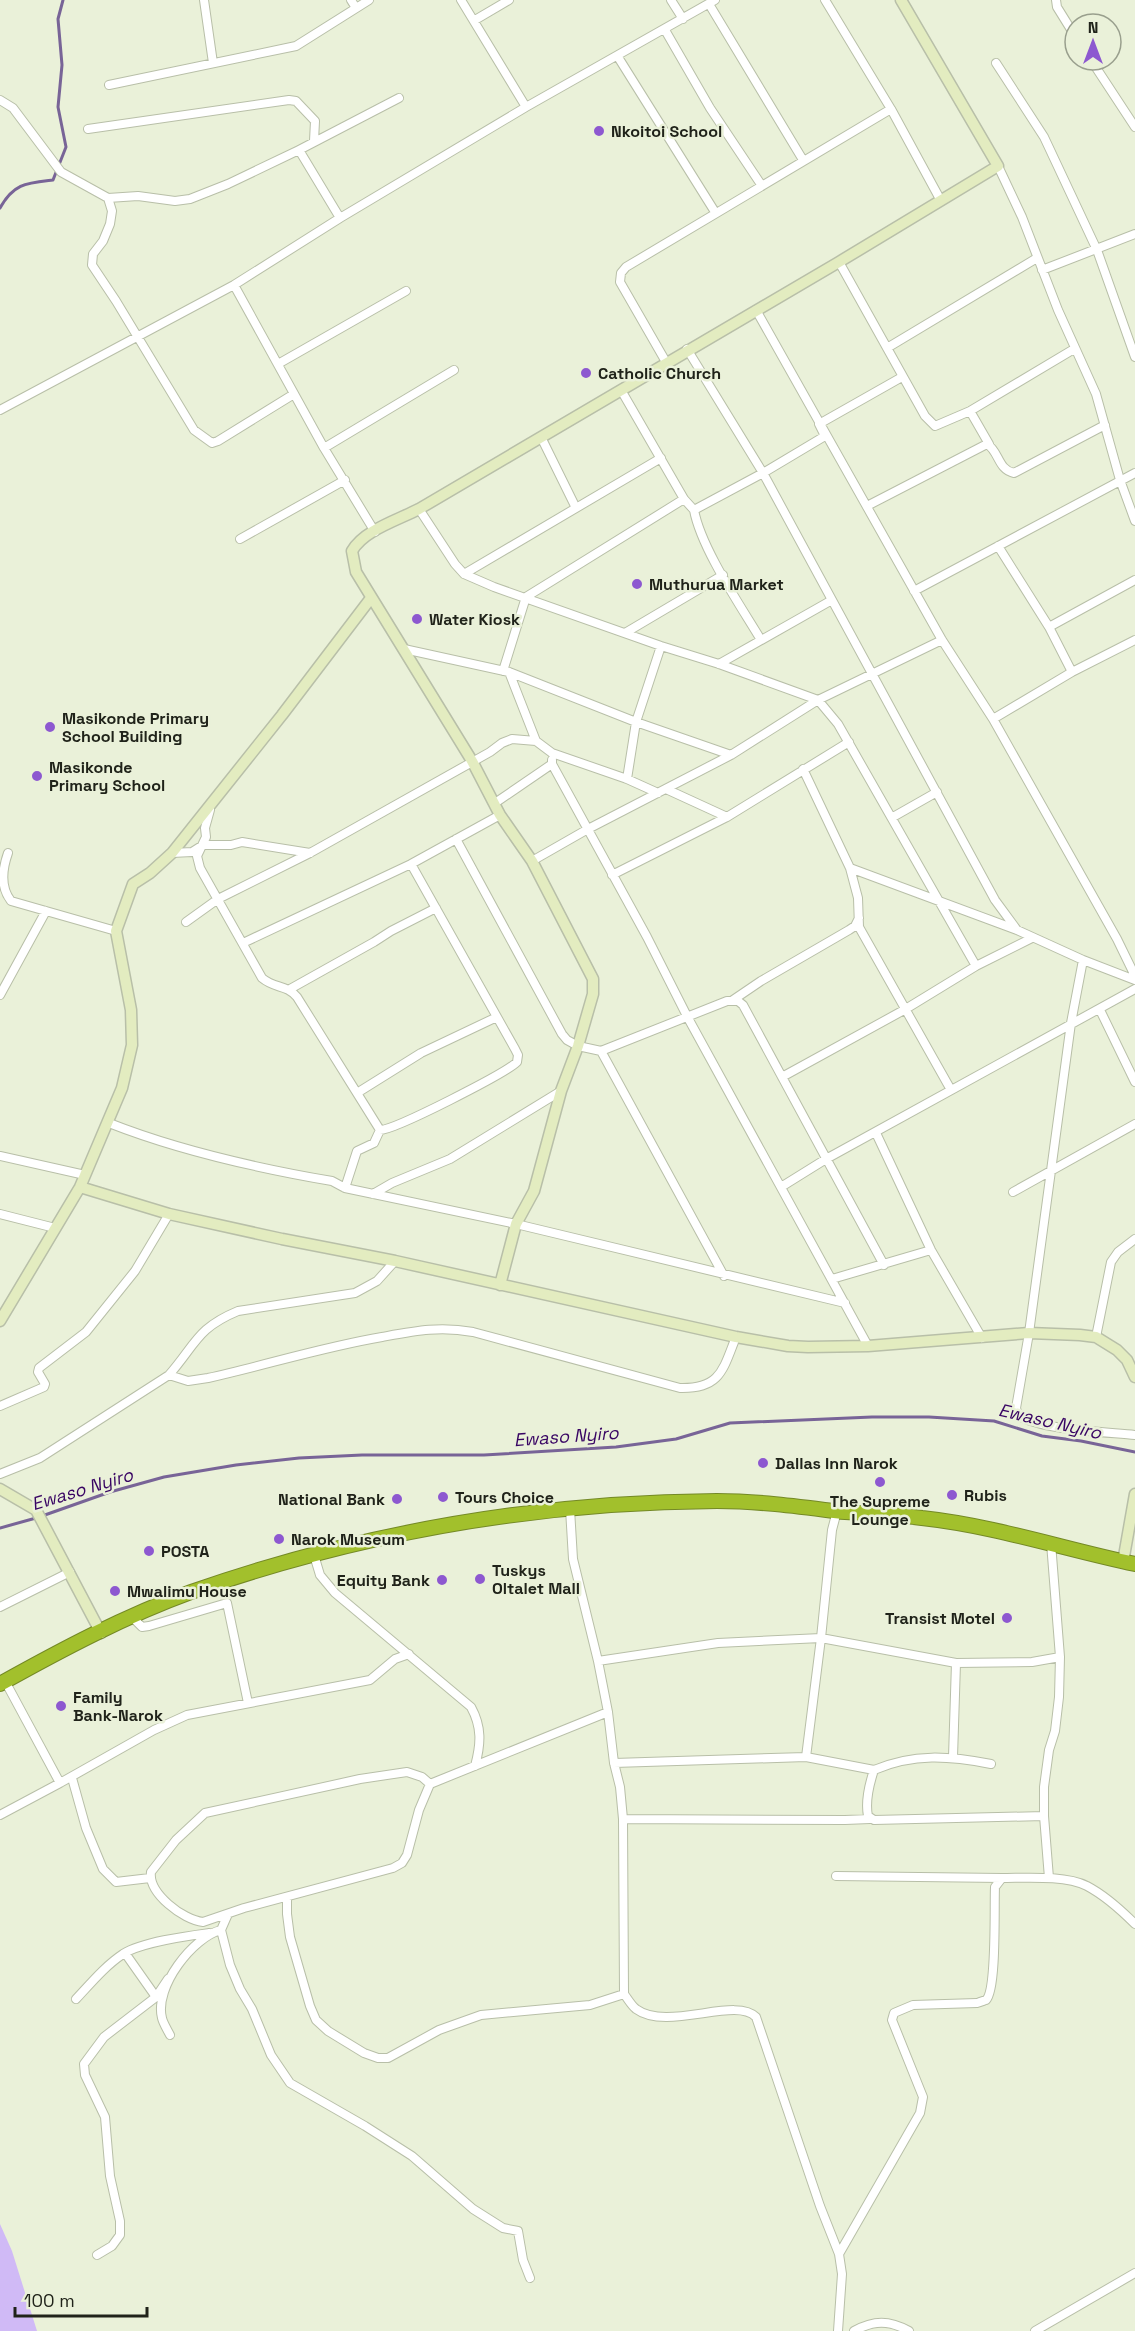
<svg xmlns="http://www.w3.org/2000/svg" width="1135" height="2331" font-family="'Space Grotesk',sans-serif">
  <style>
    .green { fill: #d0baf6 }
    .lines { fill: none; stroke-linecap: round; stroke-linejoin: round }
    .stream { stroke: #786497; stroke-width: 3 }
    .street-casing { stroke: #b8bfa8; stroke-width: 10 }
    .secondary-casing { stroke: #b8bfa8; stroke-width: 13 }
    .highway-casing { stroke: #748926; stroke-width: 16 }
    .street { stroke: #fff; stroke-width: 8 }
    .secondary { stroke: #e3ecc0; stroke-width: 10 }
    .highway { stroke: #a2c02c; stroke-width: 14 }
    .poi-dot { fill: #8d58d0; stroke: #eaf1d9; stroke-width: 2 }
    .labels { text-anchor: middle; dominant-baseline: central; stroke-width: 5; stroke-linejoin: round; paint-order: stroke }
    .poi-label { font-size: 16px; font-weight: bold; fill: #20231a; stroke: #eaf1d9; text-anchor: start }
    .water-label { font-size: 18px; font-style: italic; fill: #380463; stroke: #eaf1d9 }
  </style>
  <rect width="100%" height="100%" fill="#eaf1d9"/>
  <path class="green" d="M0,2224L12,2251L37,2331H0Z"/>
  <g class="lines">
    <path class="stream" d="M0,208C14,183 27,183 53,180L66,147L58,107L62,65L58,19L63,0
      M42,1516L110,1492L164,1477L236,1465L299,1458L362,1455H484L616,1447L676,1439L730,1423L872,1417H929L994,1421L1042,1436L1081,1441L1135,1452
      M0,1528L36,1518"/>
    <g class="street-casing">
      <path id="street" d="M204,0L213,63
        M351,0L356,8
        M461,0L526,107
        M671,0L683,19
        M825,0L891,109L940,199
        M1056,0L1057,7L1075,36
        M709,4L803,160
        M475,20L509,0
        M665,30L710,108L762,186
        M618,57L715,212
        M1091,60L1135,127
        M996,63L1044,137L1097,250L1135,357
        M109,85L296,46L369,0
        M0,100L13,108L61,172L108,198L112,211L110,224L103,241L93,254L92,265L116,301L194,430L212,443L218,441L294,394
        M88,129L289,100L296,101L315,121L314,141
        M998,166L1022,217L1058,310L1096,394L1120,480L1135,521
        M108,198L138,196L175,201L190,199L228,184L299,150
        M340,218L299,150L399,98
        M839,262L925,416L935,426L970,411L1074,349
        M1042,270L1135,234
        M234,285L324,448L375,532
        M756,310L942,640L993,719L1117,939L1135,976
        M887,348L1037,258
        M687,349L763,473L995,900L1017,930
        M666,362L620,282L621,273L626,267L891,109
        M278,364L406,291
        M621,390L684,499
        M0,410L234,285L340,218L526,107L715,0
        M970,411L989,444
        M541,437L576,508
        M324,448L454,370
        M867,506L987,444C999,451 998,470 1014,473L1105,425
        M419,509L455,564L464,574L494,587L661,646L719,664L818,700L838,724L976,966
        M694,510C701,548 740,605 761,640
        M240,539L345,480
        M998,546L1049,627L1072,672
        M464,574L661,458
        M914,591L1135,473
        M1049,627L1135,580
        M625,633L723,575
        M404,649L509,672L636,722L731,755
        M719,664L832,600
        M503,671L526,597L684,499L694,510L763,473L825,436L819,424L902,377
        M509,672L536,741
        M993,719L1072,672L1135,640
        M552,764L647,937L688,1018L868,1346
        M803,769L850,868L1017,930L1083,960L1135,980
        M627,779L636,722L661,646
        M666,789L727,817
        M495,803L552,764V760
        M210,810L205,828L206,837L197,856L200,868L262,978C275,989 286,984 297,997L380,1130C395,1130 506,1073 517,1062L518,1055L515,1049L411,864L500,815
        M893,817L937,792
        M456,839L562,1034L567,1040L578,1046L601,1051L727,1001H738L743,1005L884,1265
        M8,853C2,870 0,887 11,901L116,931
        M172,853L192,852L203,845H231L242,842L310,853
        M532,861L588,829L731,755L818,700L942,640
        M850,868L858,898L859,927L951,1090
        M612,875L727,817L849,742
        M186,922L218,899L310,853L490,752L502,743L512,739L536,741L552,753L627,779L658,793
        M243,943L411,864
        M1083,960L1071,1023L1029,1333L1016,1408L1018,1415C1040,1430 1106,1432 1135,1435
        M290,989L374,942L391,931L436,908
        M0,995L46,911
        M733,1000L761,981L849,930L855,926L859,918
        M1100,1010L1135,1082
        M601,1051L724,1276
        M782,1077L904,1010L976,966L1032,938
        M357,1093L421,1053L497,1017
        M109,1123C180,1151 256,1168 332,1181L345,1188
        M380,1130L374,1143L357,1151L345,1188L516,1224L845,1303
        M876,1133L931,1250L982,1338
        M0,1156L85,1175
        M781,1187L826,1159L1135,989
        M1013,1192L1135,1124
        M373,1194L392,1183L450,1159L561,1091
        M0,1214L55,1228
        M832,1279L931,1250
        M1096,1337L1111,1262L1118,1252L1135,1239
        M169,1375L188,1381L208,1378C266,1365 323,1347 382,1337C415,1331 439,1326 473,1332L680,1388C721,1389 723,1369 736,1337
        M0,1406L44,1387L45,1384L38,1372L39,1368L86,1332L135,1271L169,1214
        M0,1474L40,1458L169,1375C196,1344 197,1328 238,1311L355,1293L377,1281L395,1261
        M570,1509L573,1559L598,1661L608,1712L614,1763L620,1787L623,1819L624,1994C628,1999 631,2005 636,2009C667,2032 736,1996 756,2017L820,2206L839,2254L842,2274L838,2331
        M314,1555L320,1575L335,1593L471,1707C482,1727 481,1744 475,1766
        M0,1607L70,1572
        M132,1617L142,1627L149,1626L227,1603L248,1703
        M598,1661L718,1643L821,1638L956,1663L1032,1662L1060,1657
        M5,1681L60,1783L154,1730L187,1715L370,1680L395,1659L409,1654
        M806,1757L874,1770C869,1785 865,1801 868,1816L874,1820L1044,1816
        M953,1757L956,1663
        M614,1763L806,1757L821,1638L832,1530L837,1511
        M874,1770C914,1753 949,1756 991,1764
        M72,1778L86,1828L103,1869L116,1882L150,1878
        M430,1784L419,1810L407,1855L402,1863L393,1868L244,1908L203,1922C183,1920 148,1893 151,1872L176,1840L205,1813L360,1779L407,1772L422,1777L430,1784L608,1712
        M0,1815L60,1783
        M623,1819L845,1820L870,1819
        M836,1876L1002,1878
        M1049,1878L1044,1816V1787L1049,1750L1055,1731L1059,1697L1060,1657L1051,1543
        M287,1897V1914L290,1937L310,2006L316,2020L328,2031L364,2053L378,2058H388L439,2030L481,2015L590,2005L624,1994
        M228,1914L221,1930L230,1965L240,1989L252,2009L271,2055L290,2083L365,2126L412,2156L473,2209L503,2228L518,2231L523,2260L530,2278
        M125,1953L156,1997
        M76,1999C91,1983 105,1966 123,1954C142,1942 187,1936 209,1933
        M170,2035C167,2029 163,2023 162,2018C154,1987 193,1937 221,1930
        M839,2254L920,2113L923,2097L892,2020L894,2013L913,2005L977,2003C978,2003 985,2000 986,2000C997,1990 994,1905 995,1887L1002,1878C1026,1878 1065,1875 1087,1886C1104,1895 1121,1910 1135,1924
        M97,2255L112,2246L120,2235V2221L110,2176L105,2117L85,2075L84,2064L104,2037L156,1997L168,1979
        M854,2331C874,2320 889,2320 909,2331
        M1035,2331L1135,2273"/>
    </g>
    <g class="secondary-casing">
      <path id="secondary" d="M80,1187L169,1214L282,1239L395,1261L736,1337L788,1346L808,1347L868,1346L1029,1333L1080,1335L1096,1337L1117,1350L1127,1360L1135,1377
        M500,1285L516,1224L534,1191L561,1091L578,1046L593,994V979L532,861L500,815L472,761L356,572L352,551C364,530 398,520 419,509L839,262L998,166L901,0
        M0,1321L80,1187L122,1088L132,1045L131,1010L116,931L133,884L150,873L172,853L282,715L371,598
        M0,1489L36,1510L101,1633
        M1123,1562L1135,1494"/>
    </g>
    <g class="highway-casing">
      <path id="highway" d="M0,1684C61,1650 125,1616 191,1592C360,1533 538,1502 717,1501C756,1501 795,1506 834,1511C863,1514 893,1514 922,1518C995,1526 1064,1549 1135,1564"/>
    </g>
    <use href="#street" class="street"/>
    <use href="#secondary" class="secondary"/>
    <use href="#highway" class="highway"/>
  </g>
  <g class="poi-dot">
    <circle cx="599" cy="131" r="6"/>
    <circle cx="586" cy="373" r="6"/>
    <circle cx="637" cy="584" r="6"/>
    <circle cx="417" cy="619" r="6"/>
    <circle cx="50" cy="727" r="6"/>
    <circle cx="37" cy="776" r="6"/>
    <circle cx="763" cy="1463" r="6"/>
    <circle cx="880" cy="1482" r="6"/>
    <circle cx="952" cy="1495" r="6"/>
    <circle cx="443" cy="1497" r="6"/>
    <circle cx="397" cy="1499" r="6"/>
    <circle cx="279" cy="1539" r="6"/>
    <circle cx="149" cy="1551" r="6"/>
    <circle cx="480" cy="1579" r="6"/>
    <circle cx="442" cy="1580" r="6"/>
    <circle cx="115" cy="1591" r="6"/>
    <circle cx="1007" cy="1618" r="6"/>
    <circle cx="61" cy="1706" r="6"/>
  </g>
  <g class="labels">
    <g class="poi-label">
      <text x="611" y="131">Nkoitoi School</text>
      <text x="598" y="373">Catholic Church</text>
      <text x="649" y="584">Muthurua Market</text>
      <text x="429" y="619">Water Kiosk</text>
      <text x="62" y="718">Masikonde Primary<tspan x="62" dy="18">School Building</tspan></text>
      <text x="49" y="767">Masikonde<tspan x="49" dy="18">Primary School</tspan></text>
      <text x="775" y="1463">Dallas Inn Narok</text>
      <text x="964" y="1495">Rubis</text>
      <text x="455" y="1497">Tours Choice</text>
      <text x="385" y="1499" text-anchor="end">National Bank</text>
      <text x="880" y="1501" text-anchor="middle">The Supreme<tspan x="880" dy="18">Lounge</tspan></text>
      <text x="291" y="1539">Narok Museum</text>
      <text x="161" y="1551">POSTA</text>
      <text x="492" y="1570">Tuskys<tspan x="492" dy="18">Oltalet Mall</tspan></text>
      <text x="430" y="1580" text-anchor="end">Equity Bank</text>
      <text x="127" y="1591">Mwalimu House</text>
      <text x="995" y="1618" text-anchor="end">Transist Motel</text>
      <text x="73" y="1697">Family<tspan x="73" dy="18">Bank-Narok</tspan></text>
    </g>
    <g class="water-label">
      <text transform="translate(1050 1421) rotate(13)">Ewaso Nyiro</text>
      <text transform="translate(566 1436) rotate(-4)">Ewaso Nyiro</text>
      <text transform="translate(82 1489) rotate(-17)">Ewaso Nyiro</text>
    </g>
  </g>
  <g transform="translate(1093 42)"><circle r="28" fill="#eaf1d9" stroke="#999f8d" stroke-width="1.5"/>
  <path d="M0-4.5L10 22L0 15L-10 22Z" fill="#8d58d0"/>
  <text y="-9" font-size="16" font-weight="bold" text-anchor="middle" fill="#20231a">N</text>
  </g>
  <path d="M15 2307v9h132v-9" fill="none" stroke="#20231a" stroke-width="3"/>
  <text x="24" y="2307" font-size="18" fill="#20231a" stroke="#eaf1d9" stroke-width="4.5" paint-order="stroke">100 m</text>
</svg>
